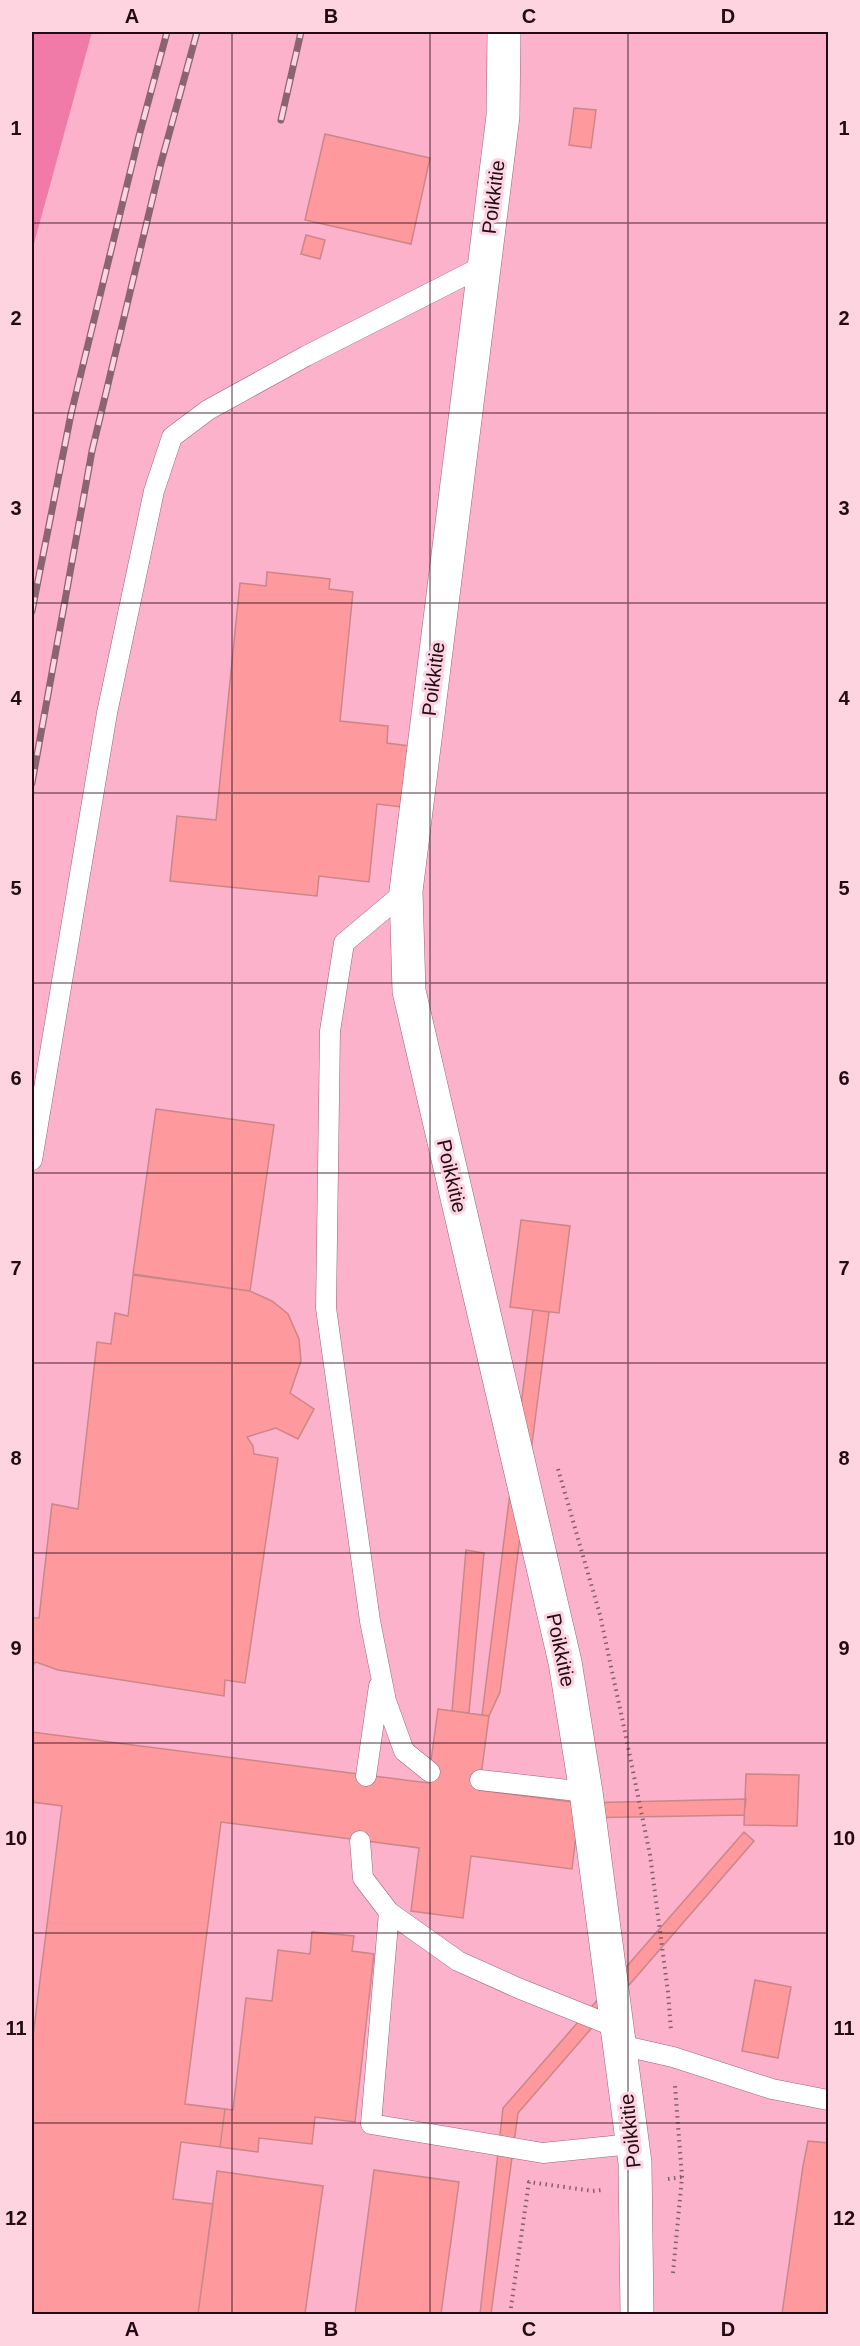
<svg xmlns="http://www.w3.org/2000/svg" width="860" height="2346" font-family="Helvetica,sans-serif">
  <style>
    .built { fill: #fdb2cc }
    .forest { fill: #f07ba8 }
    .building { fill: #fe9a9e; stroke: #ca8689; stroke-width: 1.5 }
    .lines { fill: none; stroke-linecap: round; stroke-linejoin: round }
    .service-casing { stroke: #9e6177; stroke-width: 21 }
    .minor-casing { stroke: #9e6177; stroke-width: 34 }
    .path { stroke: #845f6c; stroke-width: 4; stroke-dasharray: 1.5 4.5; stroke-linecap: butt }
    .service { stroke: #fff; stroke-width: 20 }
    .minor { stroke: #fff; stroke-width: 33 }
    .rail-casing { stroke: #8a6471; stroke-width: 7 }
    .rail { stroke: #fed4e1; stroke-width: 4.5; stroke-dasharray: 14; stroke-linecap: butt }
    .grid { fill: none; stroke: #220b14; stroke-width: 1.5; stroke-opacity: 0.55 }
    .labels { text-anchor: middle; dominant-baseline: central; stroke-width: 6; stroke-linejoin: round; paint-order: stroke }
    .street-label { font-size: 20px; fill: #220b14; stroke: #fed4e1 }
    .neatline { fill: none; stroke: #220b14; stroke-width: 2 }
    .grid-label { font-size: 20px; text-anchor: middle; font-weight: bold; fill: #220b14 }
  </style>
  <rect width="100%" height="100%" fill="#fac3d5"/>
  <path class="built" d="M92,32H828V2314H32V251Z"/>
  <path class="forest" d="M32,32H92L32,251Z"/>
  <path class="building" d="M574,108L596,110L591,148L569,145Z
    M325,134L430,158L411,244L305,220Z
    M306,235L325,240L320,259L301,254Z
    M267,572L330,579L329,589L353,592L340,721L388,726L387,743L409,746L402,807L377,804L369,882L319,876L317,896L170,881L177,816L216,820L240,583L266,586Z
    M156,1109L274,1125L250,1291L133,1274Z
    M521,1220L570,1226L559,1313L510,1307Z
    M133,1275L250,1291L272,1301L288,1314L299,1339L301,1361L290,1393L314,1409L298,1439L276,1428L247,1437L253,1446L254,1454L278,1458L245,1683L225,1680L224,1696L58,1670L36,1662L32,1666V1618H39L52,1504L78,1509L97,1342L111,1344L115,1313L128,1316Z
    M533,1310L549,1312L500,1692L489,1716L482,1715Z
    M466,1550L484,1553L469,1713L452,1711Z
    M438,1709L489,1716L479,1790L580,1803L572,1869L471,1856L463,1918L411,1911L419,1848L221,1822L185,2104L225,2109L220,2147L181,2142L173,2199L213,2204L198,2314H32V2044L62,1806L32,1802V1732L428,1783Z
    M746,1774L799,1775L797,1826L744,1825Z
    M746,1799L744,1815L578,1818L580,1803Z
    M744,1832L754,1841L518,2113L491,2314H480L503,2108Z
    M312,1932L354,1936L352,1951L374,1954L355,2122L315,2117L312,2144L259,2138L258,2152L220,2147L225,2109L233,2110L246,1998L272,2001L278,1950L310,1954Z
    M755,1980L791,1987L778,2058L742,2051Z
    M808,2141L828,2143V2314H782L803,2166Z
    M374,2170L459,2182L441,2314H355Z
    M217,2171L323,2186L305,2314H198Z"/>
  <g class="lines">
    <g class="service-casing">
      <path id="service" d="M406,891L344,943L330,1031L326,1308L370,1621L386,1701L404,1751L430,1772
        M32,1160L107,713L154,491L172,437L208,410L306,356L485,265
        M366,1776L379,1686
        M480,1780L586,1792
        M360,1841L363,1878L389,1912L458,1961L518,1988L618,2028
        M389,1912L371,2124L543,2153L632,2144
        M620,2045L673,2057L772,2089L828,2100"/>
    </g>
    <g class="minor-casing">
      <path id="minor" d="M504,32L503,116L406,891L409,991L565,1662L586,1792L635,2163L637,2314"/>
    </g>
    <path class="path" d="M558,1469L600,1615L625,1732L650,1855L668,1992L671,2031
      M668,2179L682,2177
      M673,2273L682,2177L675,2086
      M510,2314L529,2182L593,2191L602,2190"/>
    <use href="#service" class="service"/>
    <use href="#minor" class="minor"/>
    <g class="rail-casing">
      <path id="rail" d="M281,120L301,32
        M32,611L71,414L139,136L167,32
        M32,783L92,451L161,163L197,32"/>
    </g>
    <use href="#rail" class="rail"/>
  </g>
  <path class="grid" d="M232,32V2314M430,32V2314M628,32V2314M32,223H828M32,413H828M32,603H828M32,793H828M32,983H828M32,1173H828M32,1363H828M32,1553H828M32,1743H828M32,1933H828M32,2123H828"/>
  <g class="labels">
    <g class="street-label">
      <text transform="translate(493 197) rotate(-83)">Poikkitie</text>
      <text transform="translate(433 679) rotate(-83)">Poikkitie</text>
      <text transform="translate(452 1176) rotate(77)">Poikkitie</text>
      <text transform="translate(561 1650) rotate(78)">Poikkitie</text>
      <text transform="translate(630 2131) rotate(-96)">Poikkitie</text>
    </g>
  </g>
  <rect width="860" height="2346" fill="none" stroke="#fed4e1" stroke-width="66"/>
  <rect x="33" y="33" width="794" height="2280" class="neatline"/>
  <g class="grid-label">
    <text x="132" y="23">A</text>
    <text x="331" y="23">B</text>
    <text x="529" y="23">C</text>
    <text x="728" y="23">D</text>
    <text x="16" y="135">1</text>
    <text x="844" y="135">1</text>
    <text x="16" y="325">2</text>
    <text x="844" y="325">2</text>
    <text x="16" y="515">3</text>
    <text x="844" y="515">3</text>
    <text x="16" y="705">4</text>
    <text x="844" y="705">4</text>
    <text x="16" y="895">5</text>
    <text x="844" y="895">5</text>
    <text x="16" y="1085">6</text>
    <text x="844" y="1085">6</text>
    <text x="16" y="1275">7</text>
    <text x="844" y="1275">7</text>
    <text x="16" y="1465">8</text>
    <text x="844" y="1465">8</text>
    <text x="16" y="1655">9</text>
    <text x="844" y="1655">9</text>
    <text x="16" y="1845">10</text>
    <text x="844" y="1845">10</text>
    <text x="16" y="2035">11</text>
    <text x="844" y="2035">11</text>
    <text x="16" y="2225">12</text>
    <text x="844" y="2225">12</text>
    <text x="132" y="2336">A</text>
    <text x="331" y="2336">B</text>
    <text x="529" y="2336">C</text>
    <text x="728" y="2336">D</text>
  </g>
</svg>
